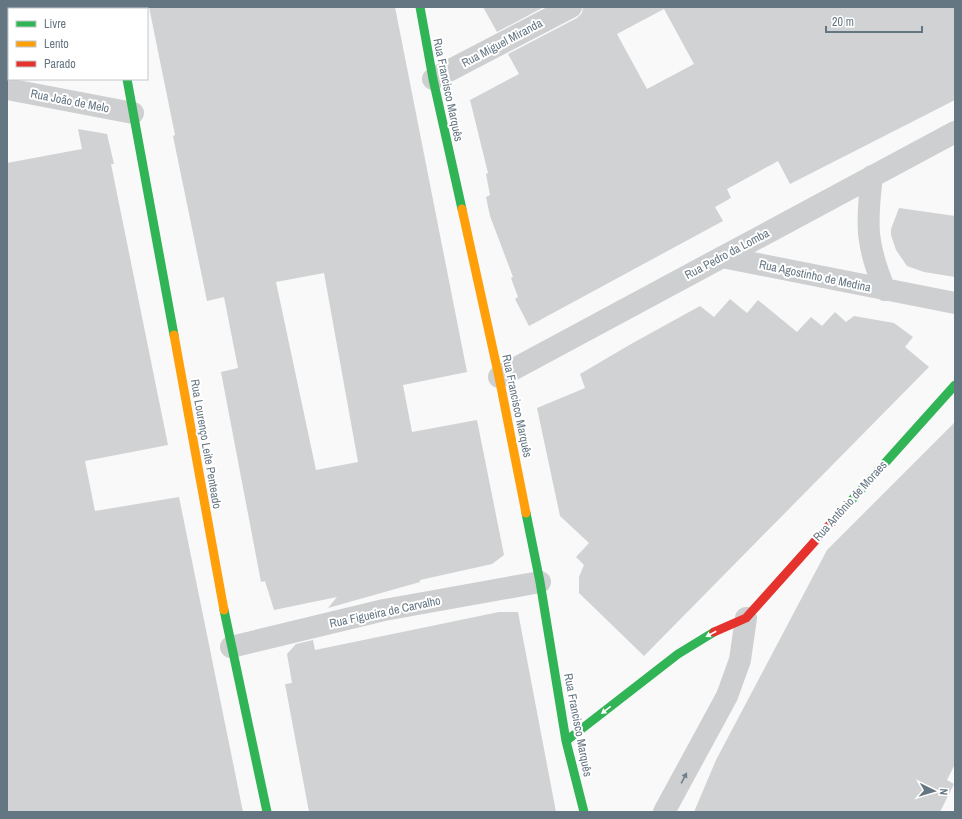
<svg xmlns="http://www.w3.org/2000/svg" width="962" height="819" font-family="'Archivo Narrow',sans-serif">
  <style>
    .building { fill: #d0d2d3; fill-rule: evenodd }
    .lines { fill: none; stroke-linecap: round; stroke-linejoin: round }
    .street { stroke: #cecfd0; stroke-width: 22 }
    .fast { stroke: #30b455; stroke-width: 9 }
    .slow { stroke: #ff9f0a; stroke-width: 9 }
    .jam { stroke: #e5322d; stroke-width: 9 }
    .oneway { fill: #fff }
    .oneway2 { fill: #707f8b }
    .labels { text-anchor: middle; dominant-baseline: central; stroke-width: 4; stroke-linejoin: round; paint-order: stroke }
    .street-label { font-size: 12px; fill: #657683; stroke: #fff }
  </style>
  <rect width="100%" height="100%" fill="#f9f9f9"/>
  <path class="building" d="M149,7H395L467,372L403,385L412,432L477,420L504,555L492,564L420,580V582L328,608L337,597L274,610L265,581L261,582L221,372L238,368L224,297L207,301L173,136L175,135ZM324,273L358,462L316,470L276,282Z
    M483,7H544L497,32Z
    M583,7H955V100L790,184L778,161L727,189L731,198L715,207L723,221L529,326L515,299L518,297L511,278L513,277L490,216L486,197L490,195L486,174L488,173L470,100L519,74L508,54L577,18L582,13ZM664,9L694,64L647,89L617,34Z
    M78,129L107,134L114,164H111L168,445L85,461L95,511L179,497L243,812H7V163L82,149Z
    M899,208L955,216V277L924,272L907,266L896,250L891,235V229Z
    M730,299L747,313L758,300L797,332L811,317L822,326L835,312L846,322L854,316L894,323L913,337L905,347L929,367L644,656L579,593V577L584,565L576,557L589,543L560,516L537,408L585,388L580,374L631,344L700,306L714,317Z
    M955,422V764L947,780L954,784L940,812H694L716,760L827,550Z
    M499,612H518L556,812H309L285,684L292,683L287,654L296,644L313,640L315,650Z"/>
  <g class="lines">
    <path class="street" d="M433,79L571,7
      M7,89L133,113
      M872,176C866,225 866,245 885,290
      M722,257L955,303
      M499,377L955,132
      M231,647L384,610L540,582
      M664,812L727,696L740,660L746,618"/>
    <path class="fast" d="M113,7V9
      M420,7L433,79L462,209
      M127,79L174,335
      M850,502L955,385
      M526,513L540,582L566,741L584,812
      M224,610L267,812
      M566,741L678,654L714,632"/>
    <path class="slow" d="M462,209L499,377L526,513
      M174,335L224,610"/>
    <path class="jam" d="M714,632L746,618L850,502"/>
  </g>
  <defs><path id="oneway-solid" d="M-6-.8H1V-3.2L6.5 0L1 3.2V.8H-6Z"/></defs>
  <g class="oneway">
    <use href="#oneway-solid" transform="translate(711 634) rotate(152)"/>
    <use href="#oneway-solid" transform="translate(606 710) rotate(142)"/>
  </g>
  <use class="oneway2" href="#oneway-solid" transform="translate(684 778) rotate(-62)"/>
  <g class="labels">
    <g class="street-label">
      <text transform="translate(502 43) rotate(-28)">Rua Miguel Miranda</text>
      <text transform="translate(448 90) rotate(78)">Rua Francisco Marquês</text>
      <text transform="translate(70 101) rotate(11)">Rua João de Melo</text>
      <text transform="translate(727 254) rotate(-28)">Rua Pedro da Lomba</text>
      <text transform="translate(815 276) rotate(12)">Rua Agostinho de Medina</text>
      <text transform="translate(517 406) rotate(78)">Rua Francisco Marquês</text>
      <text transform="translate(206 444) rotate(80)">Rua Lourenço Leite Penteado</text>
      <text transform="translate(850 501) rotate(-48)">Rua Antônio de Moraes</text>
      <text transform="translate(385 612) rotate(-12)">Rua Figueira de Carvalho</text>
      <text transform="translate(578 725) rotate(79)">Rua Francisco Marquês</text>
    </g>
  </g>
  <rect width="962" height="819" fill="none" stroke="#657683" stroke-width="16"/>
  <rect x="8" y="8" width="140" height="72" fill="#ffffff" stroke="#c1c8cd"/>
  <rect x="16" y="21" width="20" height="6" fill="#30b455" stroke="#c1c8cd"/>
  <text x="44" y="28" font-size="12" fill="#657683">Livre</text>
  <rect x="16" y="41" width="20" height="6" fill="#ff9f0a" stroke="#c1c8cd"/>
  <text x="44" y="48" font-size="12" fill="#657683">Lento</text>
  <rect x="16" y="61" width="20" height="6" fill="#e5322d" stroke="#c1c8cd"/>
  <text x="44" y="68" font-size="12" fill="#657683">Parado</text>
  <g transform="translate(934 791) rotate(95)" stroke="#ffffff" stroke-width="3" paint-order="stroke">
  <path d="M0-3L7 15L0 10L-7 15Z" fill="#657683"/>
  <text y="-6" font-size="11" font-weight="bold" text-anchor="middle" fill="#657683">N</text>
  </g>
  <path d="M826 26v6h96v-6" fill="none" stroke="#657683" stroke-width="2"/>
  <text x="832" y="26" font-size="12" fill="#657683" stroke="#ffffff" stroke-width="3" paint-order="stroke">20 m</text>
</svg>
